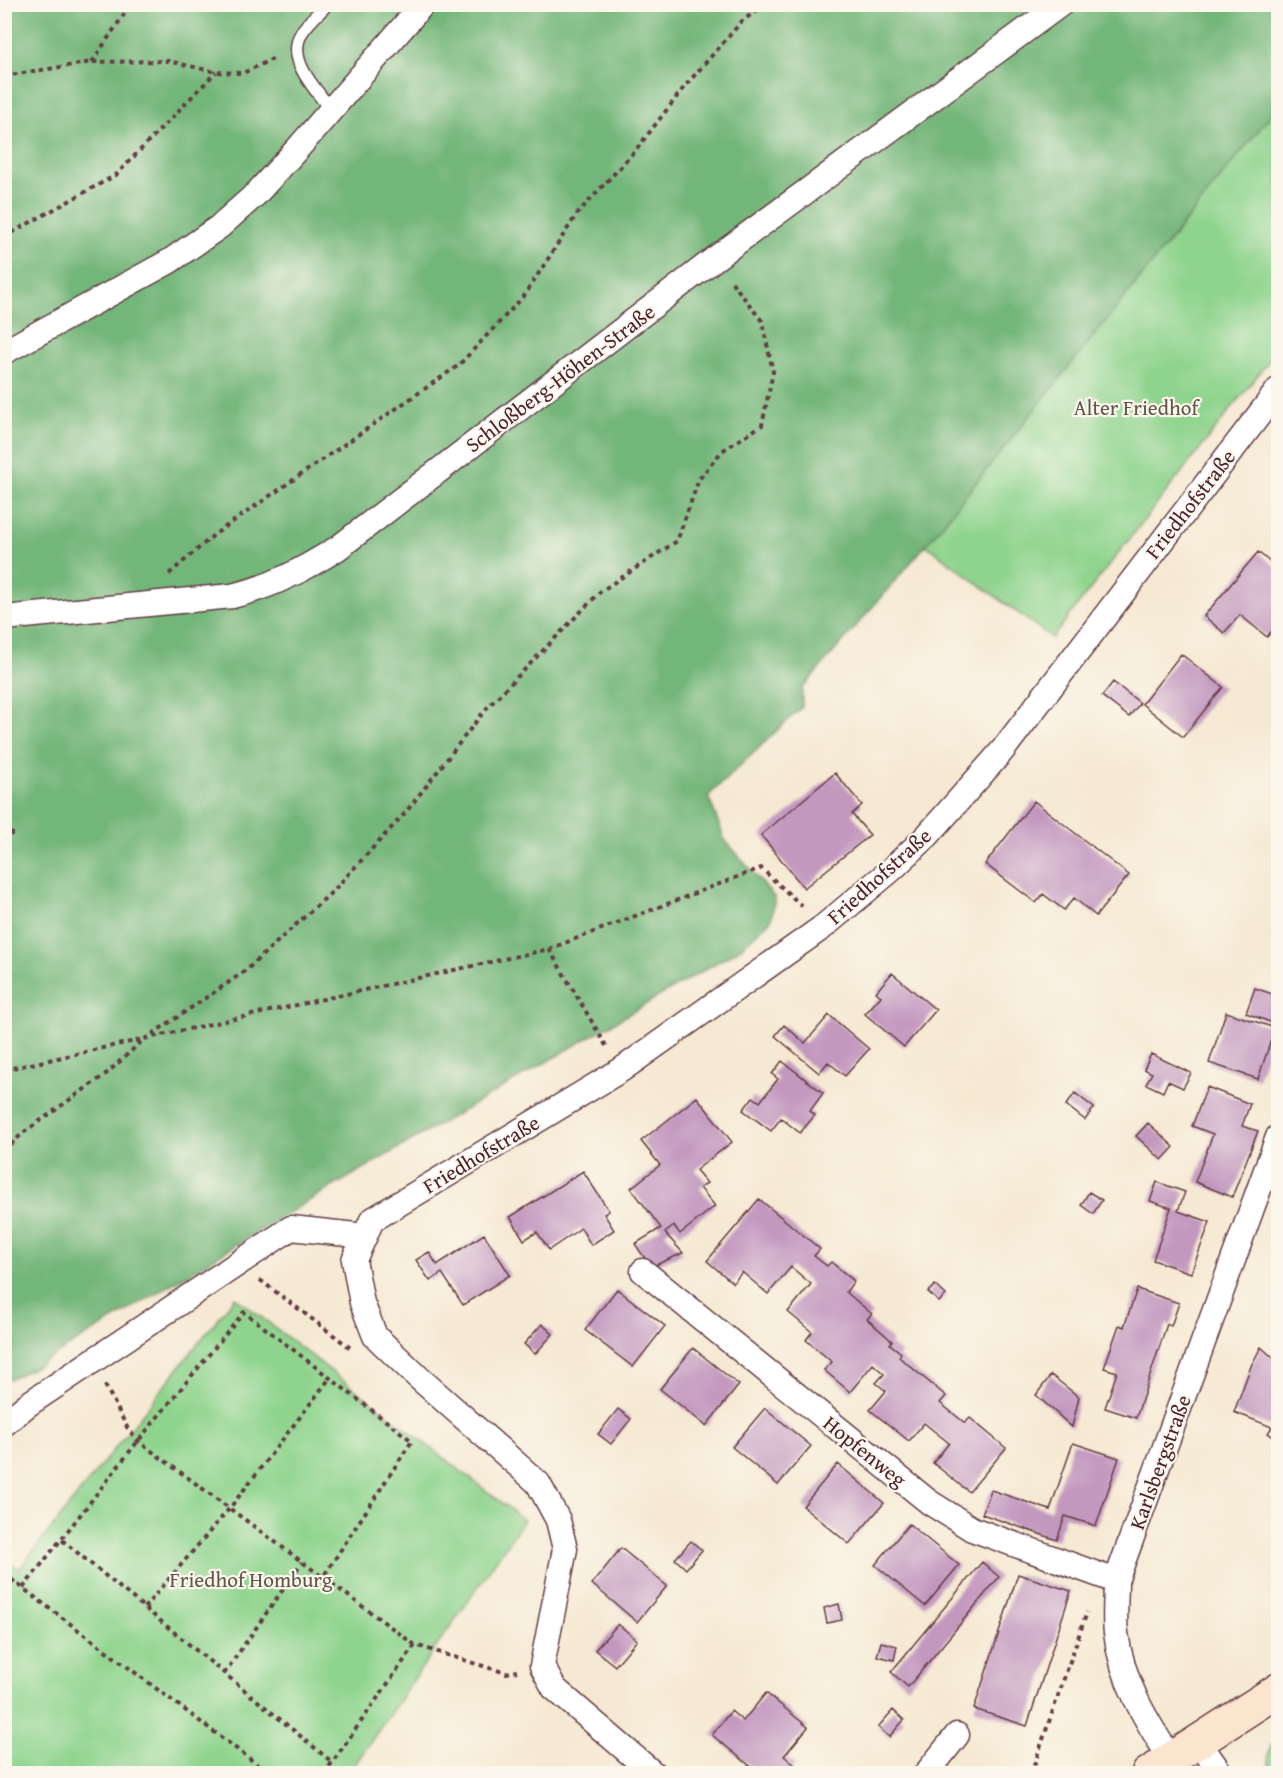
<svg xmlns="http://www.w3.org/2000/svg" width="1283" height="1778" font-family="'Gentium Book Plus',serif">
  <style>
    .green { fill: #8fd48e; stroke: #6c7a5c; stroke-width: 1.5 }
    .forest { fill: #73b679; stroke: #5e6a52; stroke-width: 1.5 }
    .building { fill: #c298bf }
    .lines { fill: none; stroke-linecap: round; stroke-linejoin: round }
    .lane-casing { stroke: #643d44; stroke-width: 15 }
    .street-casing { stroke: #643d44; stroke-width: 27 }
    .secondary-casing { stroke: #643d44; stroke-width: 36 }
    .path { stroke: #643d44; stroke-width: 4; stroke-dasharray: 4.5 4.5; stroke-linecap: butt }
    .lane { stroke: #fff; stroke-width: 12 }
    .street { stroke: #fff; stroke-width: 24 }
    .secondary { stroke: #fce5cf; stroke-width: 33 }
    .labels { text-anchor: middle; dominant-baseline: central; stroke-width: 4.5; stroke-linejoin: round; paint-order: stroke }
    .street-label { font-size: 21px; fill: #4a1f2b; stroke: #fbf7ec }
    .park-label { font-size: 21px; fill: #5f5549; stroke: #fbf7ec }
  </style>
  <rect width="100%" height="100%" fill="#fbf7ec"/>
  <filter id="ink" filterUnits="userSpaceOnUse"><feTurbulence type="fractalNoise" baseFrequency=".0167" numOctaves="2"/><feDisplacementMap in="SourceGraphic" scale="12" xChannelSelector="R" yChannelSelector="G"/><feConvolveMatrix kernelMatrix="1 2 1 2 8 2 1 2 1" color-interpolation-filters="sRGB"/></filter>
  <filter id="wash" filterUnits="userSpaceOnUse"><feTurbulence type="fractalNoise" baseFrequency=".008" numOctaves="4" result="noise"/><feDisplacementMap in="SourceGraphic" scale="24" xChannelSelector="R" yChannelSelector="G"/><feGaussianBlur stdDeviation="1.35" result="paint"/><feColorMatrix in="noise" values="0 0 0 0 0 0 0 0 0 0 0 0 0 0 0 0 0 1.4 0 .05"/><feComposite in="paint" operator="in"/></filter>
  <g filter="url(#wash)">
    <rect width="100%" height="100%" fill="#f6e9d3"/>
    <path class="green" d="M1278,106V349L1052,638L926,545Z
      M235,1297L524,1520L349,1773H5V1559L19,1569Z
      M1278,1738V1773H1271C1267,1761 1266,1747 1278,1738Z"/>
    <path class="forest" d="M4,5H1278V106L926,545L802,689V707L708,796L725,840L775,898L771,920L737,951L320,1194L35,1367L5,1381Z"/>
    <g id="blocks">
      <path class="building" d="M1258,552L1278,569V623L1267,637L1240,615L1224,633L1204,616Z
        M1181,654L1223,687L1183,737L1142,704Z
        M1113,682L1140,703L1129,717L1102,696Z
        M835,773L862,805L852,814L870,835L804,888L761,835Z
        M1034,801L1129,875L1096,916L1074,898L1064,910L1043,894L1036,903L985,864Z
        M892,973L936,1010L904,1047L865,1014L881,996L876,992Z
        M1255,988L1278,996V1006L1273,1023L1246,1013Z
        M1226,1012L1275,1028L1258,1079L1209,1063Z
        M829,1015L869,1049L845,1076L828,1062L819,1073L775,1036L784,1025L805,1043Z
        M1151,1054L1191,1073L1183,1088L1168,1081L1163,1092L1146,1084L1152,1073L1144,1069Z
        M782,1061L823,1093L810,1111L815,1115L800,1133L781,1118L771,1131L743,1110L753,1097L760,1102L778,1079L772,1074Z
        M1207,1087L1250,1104L1242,1126L1258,1131L1232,1197L1195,1182L1213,1134L1192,1126Z
        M1075,1093L1094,1108L1085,1120L1066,1105Z
        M697,1097L732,1142L696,1170L707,1183L700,1188L715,1206L680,1234L674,1226L665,1233L683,1253L651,1267L635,1244L661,1228L631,1188L660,1165L641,1141Z
        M1148,1123L1174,1147L1162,1160L1136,1136Z
        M583,1171L609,1211L604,1214L614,1230L591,1245L581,1228L549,1250L537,1232L524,1240L510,1217Z
        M1157,1182L1185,1192L1178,1211L1210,1222L1191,1273L1153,1260L1171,1208L1150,1201Z
        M1089,1192L1102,1200L1093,1214L1081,1205Z
        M759,1199L820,1249L814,1256L827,1266L831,1262L854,1281L846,1292L872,1314L867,1319L892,1341L890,1344L901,1353L899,1357L946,1396L940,1403L965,1423L970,1418L1006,1448L969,1492L933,1463L949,1443L924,1423L909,1441L870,1410L886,1391L876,1383L884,1374L873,1364L850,1392L824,1370L832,1362L806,1340L812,1332L788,1312L811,1284L791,1267L768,1294L742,1272L733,1283L707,1261Z
        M484,1234L510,1275L463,1305L442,1273L430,1281L416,1260L429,1252L437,1265Z
        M935,1285L946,1295L939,1302L928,1292Z
        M617,1289L665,1326L633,1367L585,1330Z
        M1137,1289L1179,1303L1171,1326L1167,1324L1136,1418L1105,1408L1117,1372L1104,1368L1119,1325L1124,1327Z
        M542,1324L553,1334L535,1354L524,1344Z
        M1261,1347L1278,1362V1440L1268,1433L1272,1427L1234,1412L1251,1366Z
        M693,1348L739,1385L706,1426L660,1389Z
        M1051,1375L1079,1397L1072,1427L1036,1395Z
        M765,1408L811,1446L778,1485L732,1447Z
        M618,1409L631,1419L611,1444L598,1434Z
        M1073,1443L1119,1458L1096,1526L1065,1516L1057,1540L982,1514L991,1490L1050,1510Z
        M838,1464L884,1503L849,1544L803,1506Z
        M909,1524L959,1565L925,1606L875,1565Z
        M691,1541L702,1550L686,1569L675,1559Z
        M621,1548L667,1586L637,1622L592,1584Z
        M982,1562L999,1577L908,1687L891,1672Z
        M1018,1574L1071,1591L1027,1726L974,1709Z
        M839,1604L842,1620L827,1623L824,1608Z
        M618,1624L637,1640L615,1666L595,1650Z
        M881,1642L897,1646L894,1660L877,1656Z
        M766,1693L808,1727L784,1756L795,1765L788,1774H760L712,1735L731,1711L743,1721Z
        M893,1710L904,1720L889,1737L878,1727Z"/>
    </g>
  </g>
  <g filter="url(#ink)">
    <use href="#blocks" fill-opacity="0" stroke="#643d44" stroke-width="1.5"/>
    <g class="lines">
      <g class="lane-casing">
        <path id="lane" d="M327,4C319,13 308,22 302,32C285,60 316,89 331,110"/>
      </g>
      <g class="street-casing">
        <path id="street" d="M4,352L170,261L219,227L256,194L299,147L423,4
          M4,618L232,596C271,587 303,570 338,548L713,260L1061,4
          M643,1271L929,1502L972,1529L1116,1581
          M4,1424L27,1405L291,1228L365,1236
          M1198,1741L1221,1774
          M1171,1759C1145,1719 1122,1681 1116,1633C1114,1616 1116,1598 1116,1581L1278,1137
          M654,1774L554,1688L542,1666L565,1549L558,1520L538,1483L419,1378L375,1336L362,1303L354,1260L372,1220L621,1070L823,927L891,870L927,836L1002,751L1278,390
          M926,1774L957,1735"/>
      </g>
      <g class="secondary-casing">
        <path id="secondary" d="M1148,1774L1278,1690"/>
      </g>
      <path class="path" d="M92,62L131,4
        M4,76L92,62L168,61L216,72L243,73L277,57
        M4,237L116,175L216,72
        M169,574L215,534L459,365L524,296L577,214L635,151L686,85L743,20L768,4
        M4,842L16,829
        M549,949L608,1049
        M4,1070L549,949L761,868L805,909
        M4,1151L23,1133L106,1074L142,1041L244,972L333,891L406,812L485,710L601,591L677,541L699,479L722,451L762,425L773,372L762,321L731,281
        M260,1280L352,1349
        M105,1385L128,1429L138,1441L415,1645L506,1673L517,1671
        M62,1540L332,1762
        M4,1574L270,1774
        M23,1588L138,1441L244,1312L412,1441L323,1577
        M144,1608L229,1509L330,1378
        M224,1674L302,1562
        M324,1774L415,1645
        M1031,1774L1087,1612"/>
      <use href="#lane" class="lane"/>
      <use href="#street" class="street"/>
      <use href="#secondary" class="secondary"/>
    </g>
  </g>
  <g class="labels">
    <g class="street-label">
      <text transform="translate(560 378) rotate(-37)">Schloßberg-Höhen-Straße</text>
      <text transform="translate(1190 504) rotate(-52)">Friedhofstraße</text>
      <text transform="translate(879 876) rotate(-42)">Friedhofstraße</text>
      <text transform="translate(481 1154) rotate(-31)">Friedhofstraße</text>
      <text transform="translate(865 1451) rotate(39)">Hopfenweg</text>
      <text transform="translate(1160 1462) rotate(-70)">Karlsbergstraße</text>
    </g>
    <g class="park-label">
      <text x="1136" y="407">Alter Friedhof</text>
      <text x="251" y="1579">Friedhof Homburg</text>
    </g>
  </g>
  <rect width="1283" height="1778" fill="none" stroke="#fbf7ec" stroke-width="24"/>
</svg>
